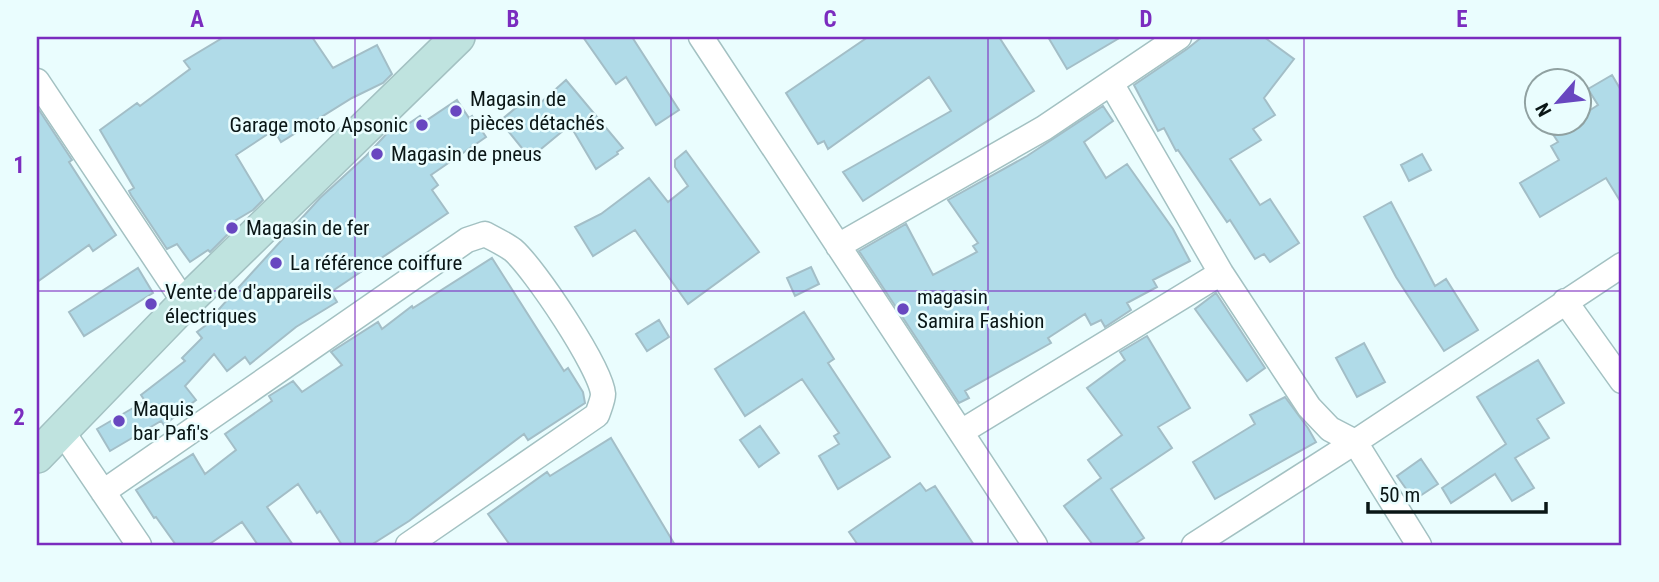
<svg xmlns="http://www.w3.org/2000/svg" width="1659" height="582" font-family="'Roboto Condensed',sans-serif">
  <style>
    .building { fill: #b0dbe8; stroke: #a3bec7; stroke-width: 2 }
    .lines { fill: none; stroke-linecap: round; stroke-linejoin: round }
    .minor-casing { stroke: #a3c1c2; stroke-width: 27 }
    .secondary-casing { stroke: #a3c1c2; stroke-width: 36 }
    .minor { stroke: #fff; stroke-width: 24 }
    .secondary { stroke: #bfe3df; stroke-width: 33 }
    .grid { fill: none; stroke: #7b2cbf; stroke-width: 2; stroke-opacity: 0.55 }
    .poi-dot { fill: #6847c0; stroke: #eafdfe; stroke-width: 2.5 }
    .labels { text-anchor: middle; dominant-baseline: central; stroke-width: 5; stroke-linejoin: round; paint-order: stroke }
    .poi-label { font-size: 21px; fill: #0a1616; stroke: #eafdfe; text-anchor: start }
    .neatline { fill: none; stroke: #7b2cbf; stroke-width: 2.5 }
    .grid-label { font-size: 23px; text-anchor: middle; font-weight: bold; fill: #7b2cbf }
  </style>
  <rect width="100%" height="100%" fill="#eafdfe"/>
  <path class="building" d="M224,37H312L333,68L377,45L392,74L383,83L352,98L281,142L274,130L236,155L263,200L253,210L226,226L230,232L210,252L208,250L190,262L177,244L167,249L131,195L129,191L134,188L100,130L137,103L140,106L190,69L184,61Z
    M583,37H632L679,110L656,125L626,77L616,84Z
    M868,37H999L1034,91L863,201L843,172L951,111L929,77L828,149L824,141L818,144L786,93Z
    M1048,37H1121L1067,69Z
    M1202,37H1264L1294,59L1264,98L1275,115L1253,129L1261,140L1230,159L1260,205L1270,199L1299,243L1270,262L1264,254L1255,259L1230,220L1227,222L1178,150L1176,151L1164,128L1158,131L1134,85L1187,49Z
    M1612,75L1622,92V204L1606,178L1540,217L1520,183L1559,160L1551,146L1558,142L1545,122H1578V118L1598,105L1588,89Z
    M566,80L623,148L617,152L618,154L596,169L570,125L530,158L500,121L530,96L538,105Z
    M457,100L469,118L472,116L486,137L431,175L438,185L432,190L448,213L331,292L337,302L296,327L250,364L245,357L227,371L214,354L185,386L196,400L164,425L161,421L110,451L97,429L145,401L141,395L185,361L182,358L202,338L197,332L222,313L219,309L320,198L366,156L391,129L395,133L420,116L424,122Z
    M1103,106L1113,121L1084,142L1106,178L1127,164L1173,229L1190,261L1153,280L1157,287L1127,303L1131,310L1105,327L1101,320L1091,325L1085,314L1048,338L1051,343L965,391L969,398L959,403L859,251L906,224L933,275L977,252L973,246L978,243L948,200L1027,156Z
    M37,107L72,160L69,162L116,235L93,251L89,245L37,282Z
    M686,151L759,252L688,304L635,230L593,256L575,227L601,214L649,178L668,202L688,186L675,167V160Z
    M1422,154L1431,170L1409,181L1401,165Z
    M1391,202L1435,286L1446,279L1478,330L1444,351L1396,277L1364,217Z
    M492,258L564,371L568,368L583,392L585,403L528,440L524,434L409,521L371,545H342L320,511L317,513L298,484L267,507L293,545H258L242,522L208,545H176L156,517L154,518L136,490L193,454L205,474L236,450L225,434L272,401L269,396L293,381L302,392L342,365L331,352L378,322L382,329L412,306L413,308Z
    M811,267L819,284L795,296L787,278Z
    M138,268L153,293L84,336L69,312Z
    M1216,293L1265,368L1247,381L1195,309Z
    M804,312L834,359L828,363L890,457L838,489L819,456L839,444L834,436L839,433L802,379L745,416L715,369Z
    M659,320L669,337L647,351L636,334Z
    M1147,336L1190,408L1158,427L1172,448L1111,489L1144,538L1133,545H1093L1064,506L1101,478L1088,460L1122,435L1087,388L1125,360L1120,352Z
    M1364,343L1385,382L1357,397L1336,358Z
    M1538,360L1564,403L1537,419L1549,438L1515,458L1534,488L1512,501L1495,474L1451,503L1442,488L1506,444L1477,397Z
    M1285,397L1308,428L1316,442L1215,499L1193,462L1255,424L1250,415Z
    M760,426L779,453L759,467L740,440Z
    M611,438L675,545H510L488,514L547,472L550,476Z
    M1421,459L1438,484L1414,500L1397,476Z
    M920,483L926,491L935,486L974,545H858L849,532Z"/>
  <g class="lines">
    <g class="minor-casing">
      <path id="minor" d="M701,37L1035,545
        M37,81L185,303
        M1111,83L1221,273L1309,407L1330,429L1355,442L1419,545
        M838,246L1044,128L1179,37
        M1565,301L1622,381
        M62,431L139,545
        M961,432L1221,273
        M103,492L467,240L485,234C494,239 505,244 513,250C534,268 601,368 603,394C603,400 599,409 597,415L408,545
        M1194,545L1355,442L1622,265"/>
    </g>
    <g class="secondary-casing">
      <path id="secondary" d="M37,456L185,303L458,37"/>
    </g>
    <use href="#minor" class="minor"/>
    <use href="#secondary" class="secondary"/>
  </g>
  <path class="grid" d="M355,37V545M671,37V545M988,37V545M1304,37V545M37,291H1622"/>
  <g class="poi-dot">
    <circle cx="456" cy="111" r="7"/>
    <circle cx="422" cy="125" r="7"/>
    <circle cx="377" cy="154" r="7"/>
    <circle cx="232" cy="228" r="7"/>
    <circle cx="276" cy="263" r="7"/>
    <circle cx="151" cy="304" r="7"/>
    <circle cx="903" cy="309" r="7"/>
    <circle cx="119" cy="421" r="7"/>
  </g>
  <g class="labels">
    <g class="poi-label">
      <text x="470" y="99">Magasin de<tspan x="470" dy="24">pièces détachés</tspan></text>
      <text x="408" y="125" text-anchor="end">Garage moto Apsonic</text>
      <text x="391" y="154">Magasin de pneus</text>
      <text x="246" y="228">Magasin de fer</text>
      <text x="290" y="263">La référence coiffure</text>
      <text x="165" y="292">Vente de d'appareils<tspan x="165" dy="24">électriques</tspan></text>
      <text x="917" y="297">magasin<tspan x="917" dy="24">Samira Fashion</tspan></text>
      <text x="133" y="409">Maquis<tspan x="133" dy="24">bar Pafi's</tspan></text>
    </g>
  </g>
  <rect width="1659" height="582" fill="none" stroke="#eafdfe" stroke-width="77"/>
  <g transform="translate(1558 102) rotate(242)"><circle r="33" fill="#eafdfe" stroke="#90a1a1" stroke-width="2"/>
  <path d="M0-5L12 26L0 18L-12 26Z" fill="#6847c0"/>
  <text y="-10" font-size="19" font-weight="bold" text-anchor="middle" fill="#0a1616">N</text>
  </g>
  <path d="M1368 502v10h178v-10" fill="none" stroke="#0a1616" stroke-width="3.5"/>
  <text x="1379" y="502" font-size="21" fill="#0a1616" stroke="#eafdfe" stroke-width="5" paint-order="stroke">50 m</text>
  <rect x="38" y="38" width="1582" height="506" class="neatline"/>
  <g class="grid-label">
    <text x="197" y="27">A</text>
    <text x="513" y="27">B</text>
    <text x="830" y="27">C</text>
    <text x="1146" y="27">D</text>
    <text x="1462" y="27">E</text>
    <text x="19" y="173">1</text>
    <text x="19" y="425">2</text>
  </g>
</svg>
